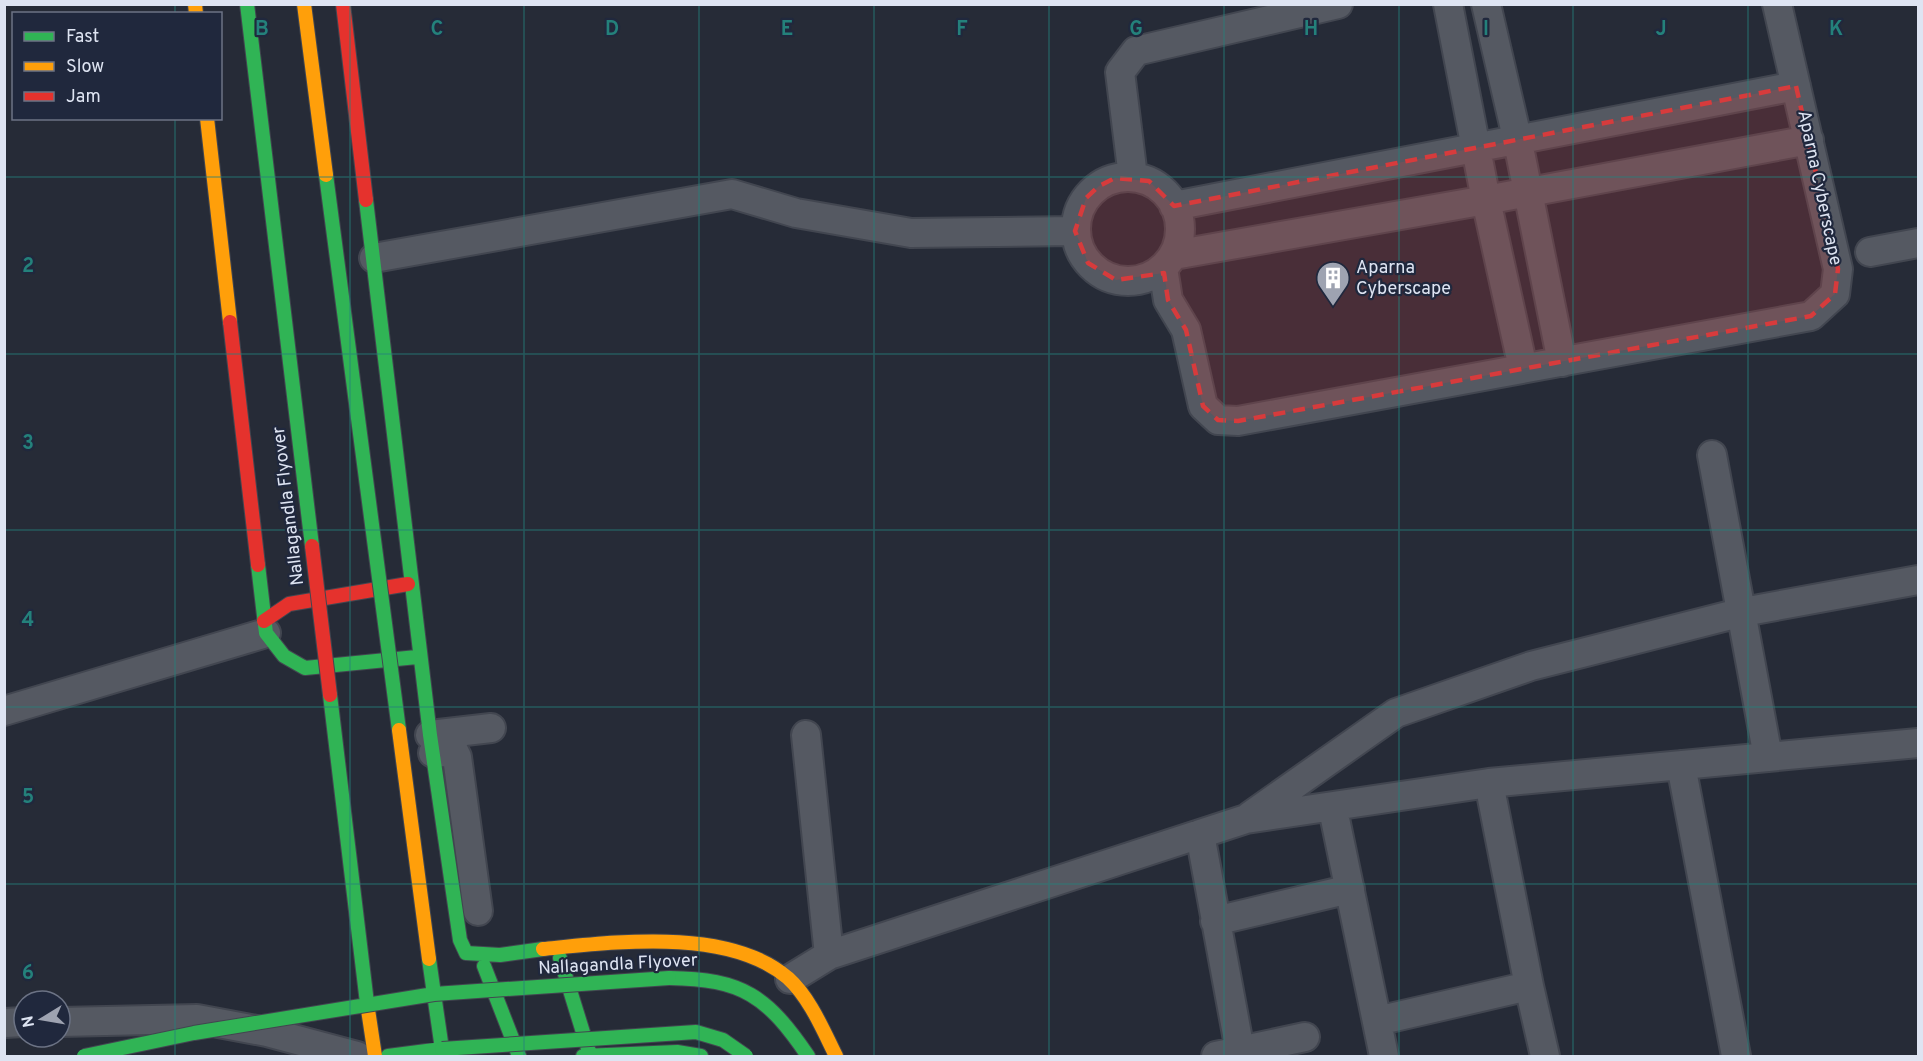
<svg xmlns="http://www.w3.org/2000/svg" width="1923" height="1061" font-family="Overpass,sans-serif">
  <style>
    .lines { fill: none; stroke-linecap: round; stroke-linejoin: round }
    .street-casing { stroke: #424650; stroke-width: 32 }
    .fast-casing { stroke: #424650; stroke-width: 16 }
    .slow-casing { stroke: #424650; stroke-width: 16 }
    .jam-casing { stroke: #424650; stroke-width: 16 }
    .street { stroke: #555962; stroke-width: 28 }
    .fast { stroke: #30b455; stroke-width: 14 }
    .slow { stroke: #ff9f0a; stroke-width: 14 }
    .jam { stroke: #e5322d; stroke-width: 14 }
    .fast-bridge-casing { stroke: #424650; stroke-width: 16; stroke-linecap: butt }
    .slow-bridge-casing { stroke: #424650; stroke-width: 16; stroke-linecap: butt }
    .jam-bridge-casing { stroke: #424650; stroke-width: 16; stroke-linecap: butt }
    .fast-bridge { stroke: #30b455; stroke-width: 14 }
    .slow-bridge { stroke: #ff9f0a; stroke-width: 14 }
    .jam-bridge { stroke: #e5322d; stroke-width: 14 }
    .marked { fill: #d73b3c; fill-opacity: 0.2; stroke: #d73b3c; stroke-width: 4.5; stroke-dasharray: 12 8; stroke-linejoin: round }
    .grid { fill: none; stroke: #24817b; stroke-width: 1.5; stroke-opacity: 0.55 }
    .labels { text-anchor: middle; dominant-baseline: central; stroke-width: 4.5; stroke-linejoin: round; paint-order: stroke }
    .street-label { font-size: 18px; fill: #dee4f2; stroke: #20283d }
    .poi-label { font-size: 18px; fill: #dee4f2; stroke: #20283d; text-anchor: start }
    .grid-label { font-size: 20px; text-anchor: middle; font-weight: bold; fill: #24817b; stroke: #20283d; stroke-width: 4.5; stroke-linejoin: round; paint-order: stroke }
  </style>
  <rect width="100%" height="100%" fill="#262b37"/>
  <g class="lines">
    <g class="street-casing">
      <path id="street" d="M1448,4L1486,200L1523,368
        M1486,4L1518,142L1562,362
        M1133,177L1120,72L1136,51L1338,4
        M1076 229a52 52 0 1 1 104 0a52 52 0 1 1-104 0Z
        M1174,206L1796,86
        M1870,252L1918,243
        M1174,255L1486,200L1809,140
        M374,258L732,194L796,213L911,233L1075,231
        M1163,268L1168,300L1186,330L1203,406L1218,420L1238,421L1811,316L1835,294L1838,269L1777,4
        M1712,455L1768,757
        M4,711L266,633
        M430,735L491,728
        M806,735L829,955
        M433,753L454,751L457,757L478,911
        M1681,765L1736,1056
        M1333,809L1384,1056
        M1250,816L1396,713L1531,666L1743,612L1918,580
        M1200,834L1241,1056
        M1215,921L1350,889
        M790,979L829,955L1246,819L1489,783L1918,743
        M1529,986L1545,1056
        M1377,1021L1529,986L1489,783
        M60,1022L197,1019L267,1032L357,1056
        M4,1023L24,1022
        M1216,1056L1305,1037"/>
    </g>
    <g class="fast-casing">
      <path id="fast" d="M366,200L430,735L460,940L466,953L500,955L543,949
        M258,565L266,633L284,656L305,668L417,657
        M560,958L590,1055
        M484,966L519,1056
        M669,978C743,979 767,996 808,1056
        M388,1056L442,1049L434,994
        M583,1056L677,1052L701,1056"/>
    </g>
    <g class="slow-casing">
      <path id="slow" d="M195,4L196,14
        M207,118L230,322
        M543,949C616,942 729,927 788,978C810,998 823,1030 836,1056
        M367,1003L375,1056"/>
    </g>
    <g class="jam-casing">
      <path id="jam" d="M343,4L366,200
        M230,322L258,565
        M264,621L289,604L408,584"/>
    </g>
    <use href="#street" class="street"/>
    <use href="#fast" class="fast"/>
    <use href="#slow" class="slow"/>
    <use href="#jam" class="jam"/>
    <g class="fast-bridge-casing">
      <path id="fast-bridge" d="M247,4L312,546
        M326,175L399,730
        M330,695L367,1003
        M434,994L669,978
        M442,1049L696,1032L723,1040L746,1056
        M84,1056L194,1033L434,994L429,959"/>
    </g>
    <g class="slow-bridge-casing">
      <path id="slow-bridge" d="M304,4L326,175
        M399,730L429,959"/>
    </g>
    <g class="jam-bridge-casing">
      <path id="jam-bridge" d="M312,546L330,695"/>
    </g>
    <use href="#fast-bridge" class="fast-bridge"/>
    <use href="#slow-bridge" class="slow-bridge"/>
    <use href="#jam-bridge" class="jam-bridge"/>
  </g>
  <path class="marked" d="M1796,86L1838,269L1835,294L1811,316L1238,421L1218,420L1203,406L1186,330L1168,300L1164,273L1116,280L1088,263L1075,231L1086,198L1099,186L1115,178L1149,181L1174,206Z"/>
  <path class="grid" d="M175,4V14M350,4V1056M524,4V1056M699,4V1056M874,4V1056M1049,4V1056M1224,4V1056M1399,4V1056M1573,4V1056M1748,4V1056M175,118V1056M4,177H1918M4,354H1918M4,530H1918M4,707H1918M4,884H1918"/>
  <defs>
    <g id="building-pin" transform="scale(1.725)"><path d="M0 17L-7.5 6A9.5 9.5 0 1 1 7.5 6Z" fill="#9ea3b1" stroke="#20283d"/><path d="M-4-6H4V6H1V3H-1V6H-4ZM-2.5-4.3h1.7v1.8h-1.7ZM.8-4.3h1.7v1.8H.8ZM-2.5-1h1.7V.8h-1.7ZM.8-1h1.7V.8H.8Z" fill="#fff"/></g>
  </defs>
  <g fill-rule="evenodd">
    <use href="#building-pin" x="1333" y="278"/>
  </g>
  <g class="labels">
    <g class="street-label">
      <text transform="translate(1819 188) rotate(78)">Aparna Cyberscape</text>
      <text transform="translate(289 506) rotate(-97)">Nallagandla Flyover</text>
      <text transform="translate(618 965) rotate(-3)">Nallagandla Flyover</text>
    </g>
    <g class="poi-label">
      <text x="1356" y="268">Aparna<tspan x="1356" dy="21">Cyberscape</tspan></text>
    </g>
  </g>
  <g class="grid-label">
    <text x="262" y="35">B</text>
    <text x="437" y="35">C</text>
    <text x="612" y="35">D</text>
    <text x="787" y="35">E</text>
    <text x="962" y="35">F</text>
    <text x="1136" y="35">G</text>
    <text x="1311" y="35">H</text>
    <text x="1486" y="35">I</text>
    <text x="1661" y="35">J</text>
    <text x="1836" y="35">K</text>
    <text x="28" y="272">2</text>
    <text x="28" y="449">3</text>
    <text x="28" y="626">4</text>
    <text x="28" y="803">5</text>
    <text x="28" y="979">6</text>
  </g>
  <rect width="1923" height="1061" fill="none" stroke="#dee4f2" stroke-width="12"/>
  <rect x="12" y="12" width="210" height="108" fill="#20283d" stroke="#6c7385" stroke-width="1.5"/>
  <rect x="24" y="32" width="30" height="9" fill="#30b455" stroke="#6c7385" stroke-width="1.5"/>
  <text x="66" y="42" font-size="18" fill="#dee4f2">Fast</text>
  <rect x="24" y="62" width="30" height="9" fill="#ff9f0a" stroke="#6c7385" stroke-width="1.5"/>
  <text x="66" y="72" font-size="18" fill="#dee4f2">Slow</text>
  <rect x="24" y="92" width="30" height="9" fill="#e5322d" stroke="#6c7385" stroke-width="1.5"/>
  <text x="66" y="102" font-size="18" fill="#dee4f2">Jam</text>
  <g transform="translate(42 1019) rotate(259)"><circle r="28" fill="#20283d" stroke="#6c7385" stroke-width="1.5"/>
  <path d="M0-4.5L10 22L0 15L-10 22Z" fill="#9ea3b1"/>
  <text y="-9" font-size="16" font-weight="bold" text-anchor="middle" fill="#dee4f2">N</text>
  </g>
</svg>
